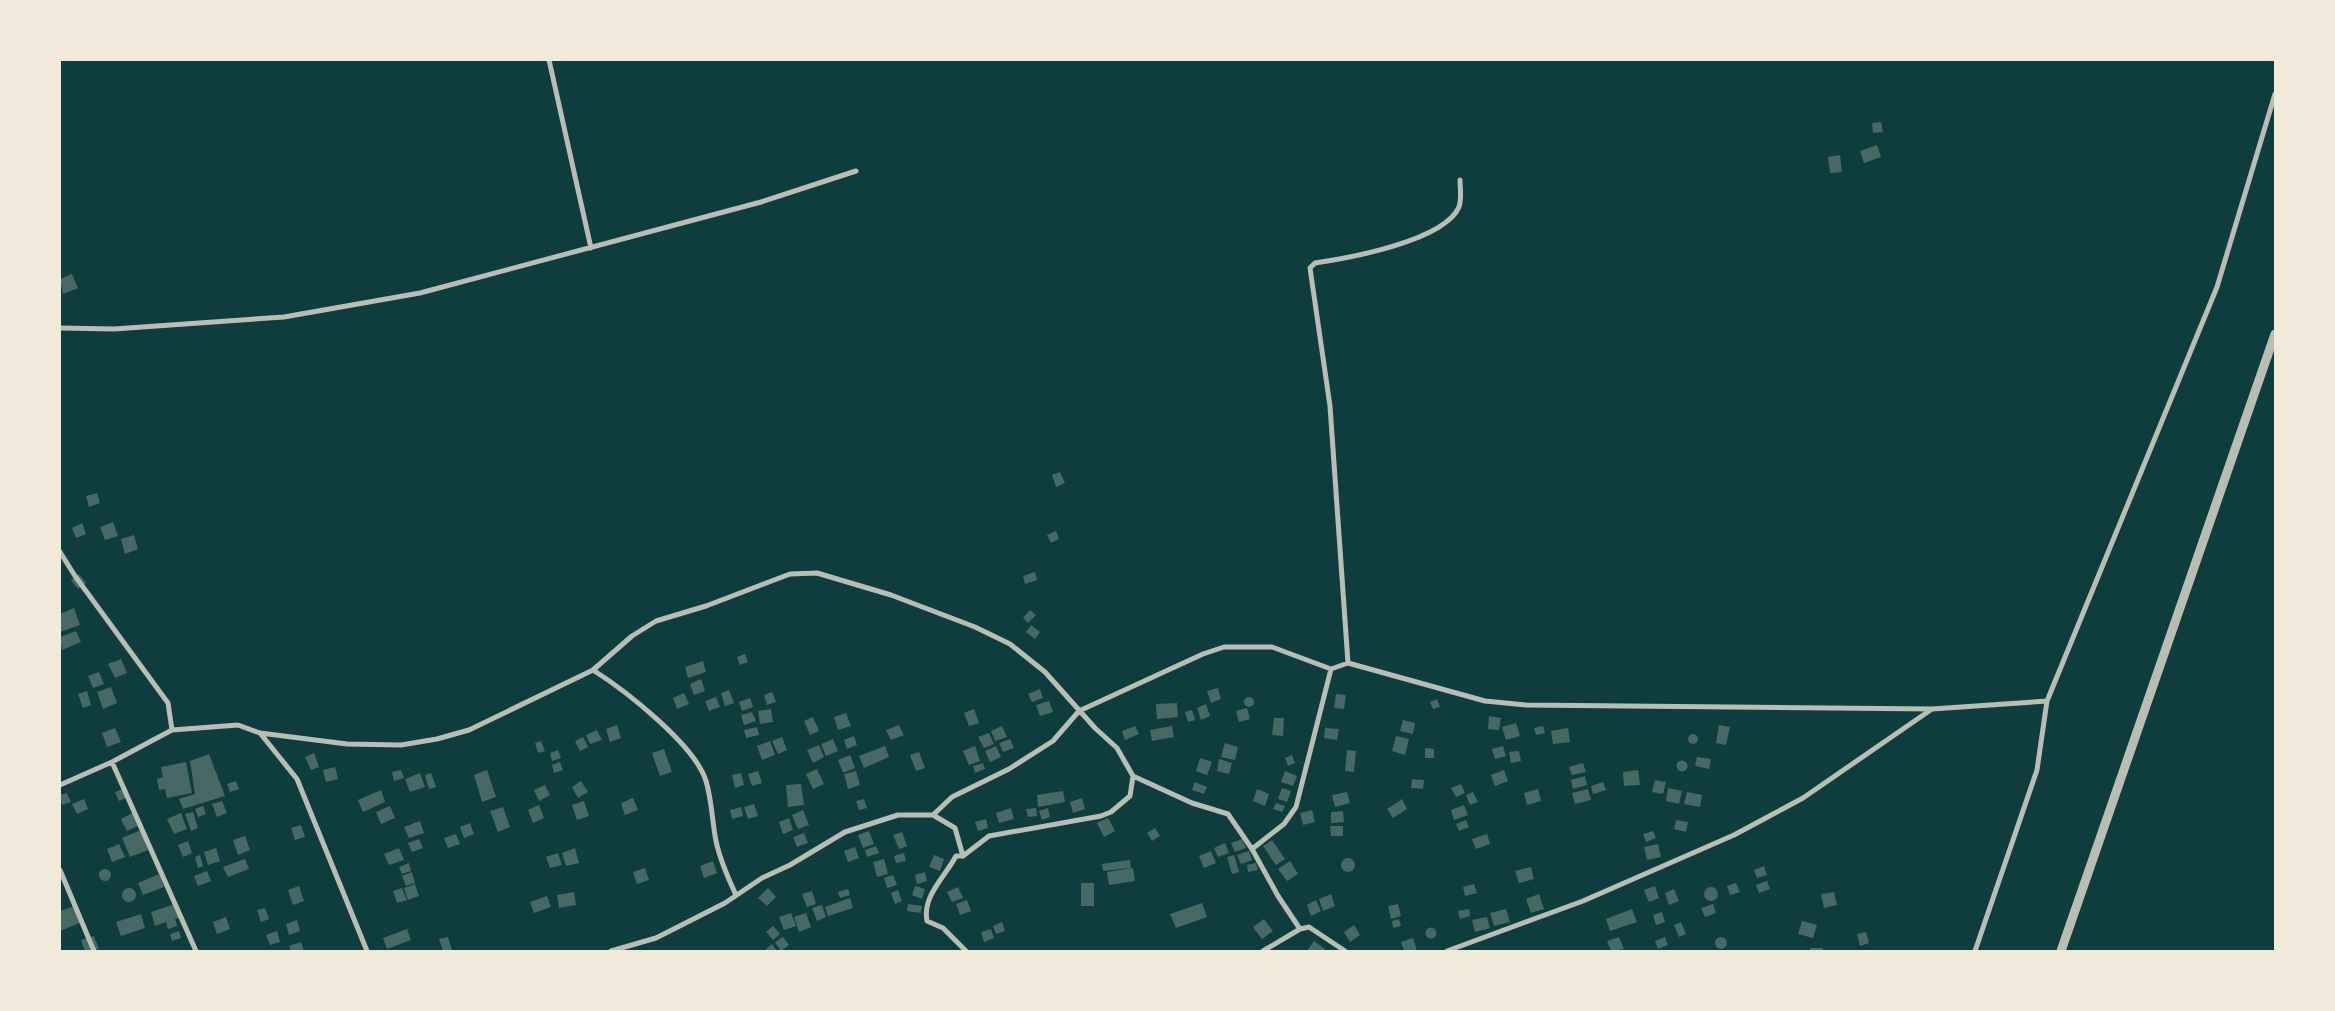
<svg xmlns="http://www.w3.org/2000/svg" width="2335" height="1011" font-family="Inter,sans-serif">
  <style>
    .building { fill: #486865 }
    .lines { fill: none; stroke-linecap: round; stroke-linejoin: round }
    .minor { stroke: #b8beb3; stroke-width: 5 }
    .tertiary { stroke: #b8beb3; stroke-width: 9 }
  </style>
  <rect width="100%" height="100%" fill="#0f3d3e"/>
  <path class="building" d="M1881,122L1883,132L1873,133L1872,123Z
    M1877,145L1881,157L1864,163L1860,151Z
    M1840,155L1842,172L1830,173L1828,157Z
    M72,274L78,288L63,294L60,279Z
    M1060,472L1065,483L1056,487L1052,475Z
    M97,493L100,503L89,507L86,496Z
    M113,522L118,536L105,540L100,527Z
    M82,523L86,534L76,538L72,528Z
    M1056,531L1059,539L1051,543L1047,535Z
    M134,535L138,549L125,554L121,539Z
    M1035,572L1037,580L1025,584L1023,576Z
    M79,574L86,583L78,589L71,580Z
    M74,608L80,625L60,632V614Z
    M1030,610L1036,615L1028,623L1023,618Z
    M1031,625L1040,632L1035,639L1026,632Z
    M76,631L81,642L62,650L60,637Z
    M745,654L748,662L740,665L737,657Z
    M121,659L127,673L115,678L108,664Z
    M703,661L706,672L688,678L685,667Z
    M99,672L104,684L93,688L88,676Z
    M701,679L705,691L694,695L690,684Z
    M111,687L117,703L103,709L97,692Z
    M1218,688L1221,699L1211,703L1207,691Z
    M1040,689L1043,698L1032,702L1028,694Z
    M729,690L734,703L725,706L721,693Z
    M87,691L91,705L83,708L78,694Z
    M772,692L776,702L767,705L764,695Z
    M684,693L689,704L677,709L673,698Z
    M1336,694L1346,695L1344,709L1334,708Z
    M1244 702a5 5 0 1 1 10 0a5 5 0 1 1-10 0Z
    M716,697L720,707L709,711L705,701Z
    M750,698L753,707L742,711L739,702Z
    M1437,699L1440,707L1433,709L1430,702Z
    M1049,701L1053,712L1040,716L1036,705Z
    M1177,703L1178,717L1157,719L1156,704Z
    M1206,704L1210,716L1201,720L1197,708Z
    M1247,708L1250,719L1239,722L1236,711Z
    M771,709L773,722L760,724L758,711Z
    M974,709L979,723L969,726L964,713Z
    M1192,710L1195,720L1188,722L1185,712Z
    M752,712L756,721L744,725L741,715Z
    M846,713L851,726L838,730L834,717Z
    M1489,716L1501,718L1499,730L1488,729Z
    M813,717L819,731L810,735L804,721Z
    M1274,718H1284L1283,736L1272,735Z
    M1403,720L1415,723L1413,734L1400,731Z
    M1516,723L1520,736L1506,740L1502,727Z
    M617,725L621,738L610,742L606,729Z
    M899,725L904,735L891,740L886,730Z
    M1719,725L1730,727L1726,745L1716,743Z
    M1002,726L1007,737L995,741L991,731Z
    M1135,726L1139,734L1125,740L1122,731Z
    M1172,726L1174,737L1152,741L1150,730Z
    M1543,726L1545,733L1536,735L1534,728Z
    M757,727L759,735L746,738L744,730Z
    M115,728L121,742L107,747L102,733Z
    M1325,728L1339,729L1337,740L1324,738Z
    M1568,728L1570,742L1553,744L1551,731Z
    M597,730L602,740L590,744L586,735Z
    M989,733L994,744L984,748L978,737Z
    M1688 739a5 5 0 1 1 10 0a5 5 0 1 1-10 0Z
    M854,736L857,745L847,749L844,740Z
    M1396,736L1409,739L1405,755L1392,751Z
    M583,737L588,747L580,751L575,741Z
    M782,737L787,750L778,754L772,741Z
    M833,739L838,751L826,756L821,744Z
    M1010,739L1014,748L1003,752L999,743Z
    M541,741L545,751L538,753L535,743Z
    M770,741L775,755L762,760L757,746Z
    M1225,743L1238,747L1235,760L1221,757Z
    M819,745L824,757L813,763L807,750Z
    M885,746L889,757L864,768L859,756Z
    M975,746L980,761L969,765L963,751Z
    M996,746L1001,757L990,762L985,751Z
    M1503,746L1506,756L1495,759L1492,749Z
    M1425,748L1434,749V758H1425Z
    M664,749L672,772L660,776L652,753Z
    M558,750L561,758L552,761L550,753Z
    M1347,750L1356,751L1354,772L1345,771Z
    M1519,751L1521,761L1511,763L1509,752Z
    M919,752L925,768L916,771L910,755Z
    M314,753L319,767L311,770L305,757Z
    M209,754L225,796L183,809L179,799L195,794L190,761Z
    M850,755L855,768L843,773L838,760Z
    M1292,755L1295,763L1288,766L1285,758Z
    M1697,757L1711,759L1709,769L1695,766Z
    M1200,758L1212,762L1207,775L1196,771Z
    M1219,759L1232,763L1229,774L1217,771Z
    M1676.5 766a5.5 5.5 0 1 1 11 0a5.5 5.5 0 1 1-11 0Z
    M186,762L192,793L167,798L165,789L159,790L157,779L163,777L161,767Z
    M560,762L563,770L554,773L552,765Z
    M983,763L985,769L975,773L973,766Z
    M1583,763L1586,772L1572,775L1569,767Z
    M335,767L338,779L326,782L323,770Z
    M817,769L824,784L813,789L806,774Z
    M401,770L404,778L394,781L392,772Z
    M487,770L496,797L482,802L474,775Z
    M1504,770L1508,781L1495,786L1491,775Z
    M1638,770L1640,785L1624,786L1623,772Z
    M758,771L762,783L752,786L748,774Z
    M856,771L860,785L848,789L844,774Z
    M1285,771L1297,776L1293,786L1281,782Z
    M420,773L425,787L410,792L405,779Z
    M431,773L436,787L429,789L425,775Z
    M741,773L744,785L735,788L732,775Z
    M1585,776L1587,785L1573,789L1571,780Z
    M1412,779L1424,780L1423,789L1411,788Z
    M1655,780L1666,782L1663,794L1652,792Z
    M236,781L239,789L230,792L227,784Z
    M581,781L588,792L578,798L572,787Z
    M1195,782L1207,787L1204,794L1192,790Z
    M1603,782L1606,790L1593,794L1591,786Z
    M801,784L804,805L788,807L786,785Z
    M1461,784L1465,793L1456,797L1451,788Z
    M545,785L550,795L539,801L534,790Z
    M1282,788L1291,791L1287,802L1278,799Z
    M1668,788L1682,791L1679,804L1666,801Z
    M123,789L126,798L119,801L115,792Z
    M1257,789L1269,794L1265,806L1253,801Z
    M1538,789L1541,801L1527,805L1524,793Z
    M1588,789L1591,800L1575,804L1572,793Z
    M381,790L385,802L363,812L358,800Z
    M1063,791L1065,802L1038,807L1037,795Z
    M1347,792L1350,803L1335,807L1332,795Z
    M1473,792L1478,802L1470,805L1466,795Z
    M1687,792L1702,795L1700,807L1684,804Z
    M67,793L71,802L62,805L60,795Z
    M633,798L638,810L625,815L621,803Z
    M1082,798L1085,809L1073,813L1070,802Z
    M84,799L88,809L77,814L72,804Z
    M864,799L867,808L859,810L856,801Z
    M1402,799L1407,809L1393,818L1387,809Z
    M222,801L227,813L217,817L212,804Z
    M584,801L589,816L577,820L572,805Z
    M1276,803L1285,806L1282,812L1273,809Z
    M754,804L758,816L748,819L744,807Z
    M539,805L544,818L533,823L528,810Z
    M1464,805L1468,815L1454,820L1451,810Z
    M203,806L206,814L198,817L195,809Z
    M390,806L395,818L381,824L376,812Z
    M503,807L510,827L498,832L490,811Z
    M741,807L743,816L732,819L730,810Z
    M1011,808L1014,819L999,823L996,813Z
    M1036,808L1037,816L1028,817L1026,809Z
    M1048,808L1050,817L1042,820L1039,811Z
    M803,810L809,825L798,829L792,815Z
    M1312,810L1315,822L1303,825L1300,813Z
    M1343,811L1344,822L1331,823V812Z
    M134,812L140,825L127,831L121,819Z
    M193,812L198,828L191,831L185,814Z
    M181,813L187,829L174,834L167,819Z
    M789,818L793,830L783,834L779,822Z
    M1108,818L1115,831L1104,837L1097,823Z
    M986,819L988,828L978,831L975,822Z
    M1466,820L1469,827L1459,831L1456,824Z
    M1676,820L1688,822L1686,832L1674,829Z
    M420,821L424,833L409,838L404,827Z
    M470,823L474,834L464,838L460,827Z
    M301,825L305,837L295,840L291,828Z
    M1330,826H1343V836H1331Z
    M1155,828L1160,836L1152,841L1147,833Z
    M141,830L148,850L130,857L122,838Z
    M869,831L874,844L863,848L858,835Z
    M1653,831L1656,838L1646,842L1643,834Z
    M902,832L907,846L899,849L893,835Z
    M804,833L808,843L797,847L793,837Z
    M456,834L460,844L448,848L444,838Z
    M1487,834L1490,844L1476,849L1472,839Z
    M245,836L250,850L238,855L233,840Z
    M419,839L423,848L412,852L408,843Z
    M1242,839L1246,848L1235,852L1231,843Z
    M1272,840L1285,859L1276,865L1263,846Z
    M188,841L192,853L183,857L178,845Z
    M1225,843L1229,853L1218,857L1214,848Z
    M119,844L125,857L112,862L107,849Z
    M1658,844L1661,857L1647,860L1644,847Z
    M876,846L879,853L867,857L865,850Z
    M855,847L859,858L848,862L844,851Z
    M216,848L220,861L208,865L204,852Z
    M399,848L404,860L389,865L384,854Z
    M575,848L579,863L566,866L562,853Z
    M1211,851L1216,863L1204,868L1199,856Z
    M1249,851L1252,860L1241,864L1237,855Z
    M558,853L562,865L550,868L546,857Z
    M904,853L906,861L896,863L894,856Z
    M200,855L203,866L198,868L195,857Z
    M934,855L944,859L940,871L929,867Z
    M1234,855L1239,872L1232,874L1227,857Z
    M1341 865a7 7 0 1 1 14 0a7 7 0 1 1-14 0Z
    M245,859L249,869L228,877L223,867Z
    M884,859L888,874L877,877L873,862Z
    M1130,860L1131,868L1103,871L1102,864Z
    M713,861L717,873L704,878L700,866Z
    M1290,861L1298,874L1287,881L1278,869Z
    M409,863L411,871L402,874L399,867Z
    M1256,863L1258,870L1248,872L1247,865Z
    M1764,866L1767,875L1757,878L1754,870Z
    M1531,867L1534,879L1519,883L1515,871Z
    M645,868L649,880L637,884L633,872Z
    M1133,868L1135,881L1109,885L1107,872Z
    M99 875a6 6 0 1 1 12 0a6 6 0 1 1-12 0Z
    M207,871L211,881L198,886L194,876Z
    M412,872L415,883L406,886L402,876Z
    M925,872L927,881L917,884L915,875Z
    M159,874L164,887L143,895L138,883Z
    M893,875L897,885L887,888L884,878Z
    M1767,881L1770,889L1759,893L1756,885Z
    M1081,883H1094V906H1081Z
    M1736,883L1740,892L1730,895L1727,886Z
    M415,884L419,896L408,900L404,888Z
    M1474,884L1477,893L1465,896L1463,887Z
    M299,886L304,901L293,905L288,890Z
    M915,886L925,889L922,899L912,895Z
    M1655,886L1659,898L1649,902L1644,890Z
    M1704 894a7 7 0 1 1 14 0a7 7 0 1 1-14 0Z
    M958,887L963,898L952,902L947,892Z
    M402,888L407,900L397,903L393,891Z
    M768,888L776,897L767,906L758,898Z
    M122 895a7 7 0 1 1 14 0a7 7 0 1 1-14 0Z
    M848,889L850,895L840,898L838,892Z
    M1674,889L1679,901L1669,905L1665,893Z
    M898,890L902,901L895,904L891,893Z
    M812,891L816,904L807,907L802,894Z
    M574,892L576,905L559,908L557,895Z
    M1834,892L1837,905L1824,908L1821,894Z
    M1331,894L1335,906L1323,911L1319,899Z
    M1539,894L1544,909L1531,913L1526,899Z
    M547,896L551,907L534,913L530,902Z
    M850,898L853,908L828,916L825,907Z
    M967,900L971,911L960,915L956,904Z
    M1316,900L1321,911L1311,916L1307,905Z
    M1202,903L1207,917L1176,928L1170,914Z
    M175,904L179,918L175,919L177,926L168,929L166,922L155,926L151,912Z
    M908,904L922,906L921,913L907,911Z
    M1398,904L1401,916L1391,919L1388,906Z
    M1713,904L1716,913L1705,917L1701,908Z
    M822,905L826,917L817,921L812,908Z
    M75,906L80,923L60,931V911Z
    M265,908L269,919L261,922L257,910Z
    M1469,909L1470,916L1460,919L1458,911Z
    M1506,909L1510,922L1494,926L1490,913Z
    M1632,909L1637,922L1610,931L1606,919Z
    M1662,912L1665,922L1656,925L1653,915Z
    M791,913L796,926L784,930L779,917Z
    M806,913L811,927L799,932L794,917Z
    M141,914L145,928L121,936L116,922Z
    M226,917L230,929L217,934L213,922Z
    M1487,917L1490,928L1475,932L1472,920Z
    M1264,919L1273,931L1262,939L1253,927Z
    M1399,919L1401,926L1393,928L1392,921Z
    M297,920L300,931L289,935L286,924Z
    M1802,921L1817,925L1813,938L1798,934Z
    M1002,922L1005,931L996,934L993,926Z
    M1681,922L1686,934L1679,937L1674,925Z
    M1354,925L1360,935L1350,942L1344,932Z
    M773,926L780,934L773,940L766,932Z
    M1425.5 933a5.5 5.5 0 1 1 11 0a5.5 5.5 0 1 1-11 0Z
    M407,929L411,940L387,949L383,938Z
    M991,929L994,938L984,942L981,932Z
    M179,931L181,938L172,941L170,934Z
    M277,931L280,942L270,945L266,935Z
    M1866,932L1869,943L1860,946L1857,934Z
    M94,936L99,949L85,951L81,940Z
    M1715 943a6 6 0 1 1 12 0a6 6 0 1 1-12 0Z
    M448,937L452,950L443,951L439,939Z
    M783,937L789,945L781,951L775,942Z
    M1619,937L1624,949L1611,951L1607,941Z
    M1665,937L1668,945L1658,949L1655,941Z
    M1413,938L1417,951H1404L1401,942Z
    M1314,941L1325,949L1323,951H1307Z
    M301,942L304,951H291L289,946Z
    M772,944L777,951H764Z
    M1810,948H1823V951H1810Z"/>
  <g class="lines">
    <path class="minor" d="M549,60L591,248
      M60,328L114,329L284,317L420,293L761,202L856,171
      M60,552L75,576L168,703L172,730L238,725L260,733L347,744L401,745L437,739L469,730L593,670L632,636L656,621L706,606L790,574L817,573L891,595L975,627L1010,644L1045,672L1095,728L1117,748L1133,776L1130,796L1111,812L1101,816L989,836L963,856
      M1348,663L1330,406L1310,268L1315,263C1349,258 1444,241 1459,207C1462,198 1460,188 1460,180
      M593,670C626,691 695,745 706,781C712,801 712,821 716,841C720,860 728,878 736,895
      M260,733L297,779L367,951
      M112,762L196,951
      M1133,776L1192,803L1228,814L1252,849L1278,896L1300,929
      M60,785L112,762L172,730
      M933,815L955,828L963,856H956C945,877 922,896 927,921L943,928L966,951
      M1252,849L1284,824L1296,807L1331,669
      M60,870L94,951
      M611,951L656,938L725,903L762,878L790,865L845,832L898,815H933L952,797L1009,769L1053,741L1079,711L1203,654L1224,647H1272L1331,669L1348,663L1485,701L1526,705L1932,709L2047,701
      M1263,951L1300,929L1309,927L1345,951
      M1447,951L1583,901L1734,835L1803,798L1932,709
      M1975,951L2037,770L2047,701L2217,287L2275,94"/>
    <path class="tertiary" d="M2061,951L2275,334"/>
  </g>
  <rect width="2335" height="1011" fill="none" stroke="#f1e9da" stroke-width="122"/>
</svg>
